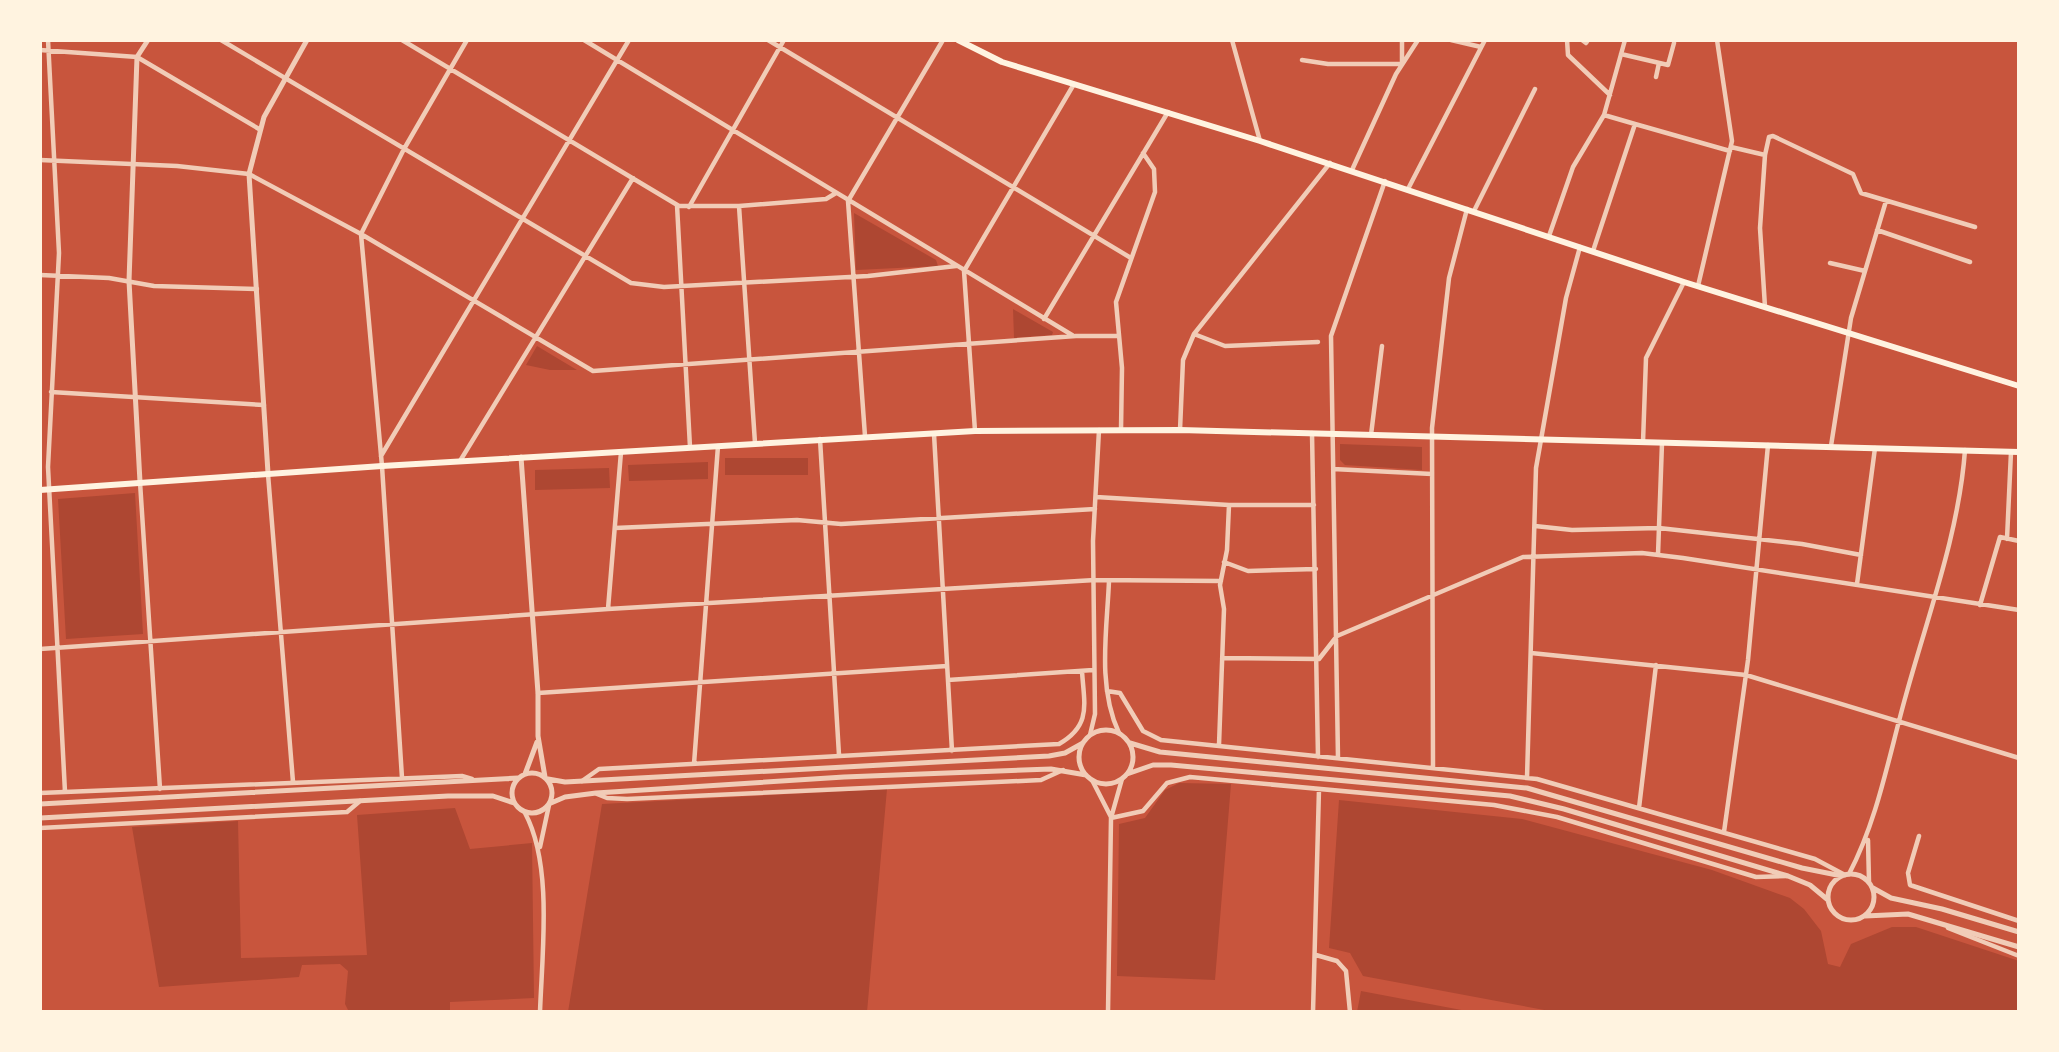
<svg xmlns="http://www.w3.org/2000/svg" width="2059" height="1052" font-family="Lato,sans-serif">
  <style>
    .green { fill: #ae4732 }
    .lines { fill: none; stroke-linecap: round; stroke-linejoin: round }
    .minor { stroke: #f1ccb7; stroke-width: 4.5 }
    .tertiary { stroke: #f1ccb7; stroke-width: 5 }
    .secondary { stroke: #fff3e0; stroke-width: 6 }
  </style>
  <rect width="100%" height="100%" fill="#c8553d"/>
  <path class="green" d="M854,213L936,260L938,266L856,270Z
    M1013,309L1053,332L1052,335L1014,338Z
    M537,346L577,370H550L526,365Z
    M1340,444L1422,447V470L1345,465L1340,460Z
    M725,458H808V475H725Z
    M708,462V479L629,481L628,465Z
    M609,468L610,488L535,490V470Z
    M135,493L143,634L66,639L58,499Z
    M1179,783L1231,784L1215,980L1117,976L1119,824L1145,818L1165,790Z
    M887,789L867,1012H568L602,804Z
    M1339,800L1522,819L1712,870L1790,898L1804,909L1821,931L1828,964L1840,967L1851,944L1892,927H1916L2019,961V1012H1555L1363,976L1350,953L1329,948Z
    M455,808L470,849L532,843L534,998L450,1002V1012H349L345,1004L348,971L340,964L302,965L299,977L159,987L132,827L238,821L241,958L367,955L357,815Z
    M1361,991L1472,1012H1357Z"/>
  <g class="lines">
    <path class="minor" d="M48,40L59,253L48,467L65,792
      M221,40L631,283L664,287L868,276L956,266
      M402,40L679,206H739L826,199L836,193
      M584,40L1072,335
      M768,40L1131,258
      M1232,40L1260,141
      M1451,40L1481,47
      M1567,40L1568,55L1610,95
      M1582,40L1586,43L1588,40
      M40,50L137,57L259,129
      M1621,54L1668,65L1674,43
      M1302,60L1328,64H1402V40
      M1656,77L1659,63
      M1635,124L1730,151
      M1731,147L1765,155L1769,137L1773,136L1853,174L1861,193L1975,227
      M1765,155L1760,228L1765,307
      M40,160L177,166L249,174L361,234L593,371L1076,336H1118
      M1352,170L1396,74L1418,40
      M1408,189L1485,40
      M677,205L690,447
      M739,206L755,443
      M689,207L784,40
      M1474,211L1535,89
      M1877,230L1970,262
      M1549,236L1573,167L1604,115L1625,40
      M1593,251L1635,124L1604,115
      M1830,263L1865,271
      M40,275L109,278L154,286L257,289
      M1698,286L1732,141L1717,40
      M1044,319L1168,112
      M1194,334L1225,346L1318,342
      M51,392L264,405
      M1121,430L1122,368L1116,302L1155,192L1154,169L1143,153
      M1180,430L1183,360L1194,334L1330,163
      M975,431L964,271L1074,84
      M1312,433L1318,757
      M934,434L952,751
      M1371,435L1382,346
      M865,436L848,201L943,40
      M820,439L839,755
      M1643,442L1646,358L1684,282
      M1831,446L1851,318L1886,201
      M381,456L629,40
      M460,461L633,178
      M1333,469L1432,474
      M268,474L293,782
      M140,482L160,789
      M1096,497L1229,505H1314
      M1535,526L1572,530L1659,528L1802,544L1861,555
      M615,528L797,520L841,524L1095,509
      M2007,539L2011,452
      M1658,555L1662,443
      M1224,562L1248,571L1316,569
      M1109,581C1107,630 1097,686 1119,733
      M1857,584L1875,448
      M1980,605L2000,537L2019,541
      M608,609L621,452
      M40,649L608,609L1095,580L1221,581
      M1531,653L1746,675L2019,758
      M1222,658L1319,659L1337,636L1523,557L1642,553L1683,558L2019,610
      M948,680L1093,670
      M1107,691L1120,693L1143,731L1161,740L1537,779L1815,859L1845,875
      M538,693L947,666
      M1090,735L1095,714L1093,541L1099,430
      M1219,745L1224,609L1220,585L1227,550L1229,505
      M1338,758L1331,336L1385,181
      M694,764L718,446
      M1433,767L1432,428L1449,278L1467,209
      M402,778L382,466L361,234L404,149L467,40
      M1527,778L1536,468L1566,298L1580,247
      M1092,780L1111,817
      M582,781L599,769L1059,744C1092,725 1084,704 1082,671
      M40,793L462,776L472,779
      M597,794L607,798L627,799L1041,780L1063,770
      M1639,808L1656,665
      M525,813C553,865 542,953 540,1012
      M1111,818L1143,811L1167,783L1190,777L1494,805L1557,817L1756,877L1787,876
      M40,828L347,812L360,801
      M1724,832L1748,660L1768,445
      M1919,836L1908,873L1910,885L2019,921
      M1868,840L1869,882
      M540,847L549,805
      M1849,874C1878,819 1889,755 1906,695C1928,615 1959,533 1965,450
      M1948,928L2019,956
      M1316,955L1337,961L1346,971L1350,1012
      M1108,1012L1111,818L1122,779
      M1313,1012L1319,789"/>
    <path class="tertiary" d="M521,457L538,693V736L545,777
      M268,473L249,174L264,117L307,40
      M140,482L129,281L137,57L148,40
      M1079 757a27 27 0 1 1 54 0a27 27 0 1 1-54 0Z
      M1130,743L1160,752L1527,788L1802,868L1842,876
      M512 793a20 20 0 1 1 40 0a20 20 0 1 1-40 0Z
      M525,774L537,742
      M1127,774L1153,765H1171L1510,796L1564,809L1788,876L1810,885L1828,900
      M548,779L565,782L1049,756L1065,753L1083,743
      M551,803L565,797L596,793L844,777L1051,769L1086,775
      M40,804L518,778
      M40,818L448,796H493L514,803
      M1828 897a23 23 0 1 1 46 0a23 23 0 1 1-46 0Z
      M1873,888L1891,898L1942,909L2019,932
      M1865,916L1908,914L2019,947"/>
    <path class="secondary" d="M958,40L1002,62L1260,141L1684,282L2019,386
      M40,490L382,466L975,431L1180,430L2019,452"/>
  </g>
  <rect width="2059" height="1052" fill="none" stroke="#fff3e0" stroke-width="84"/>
</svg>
